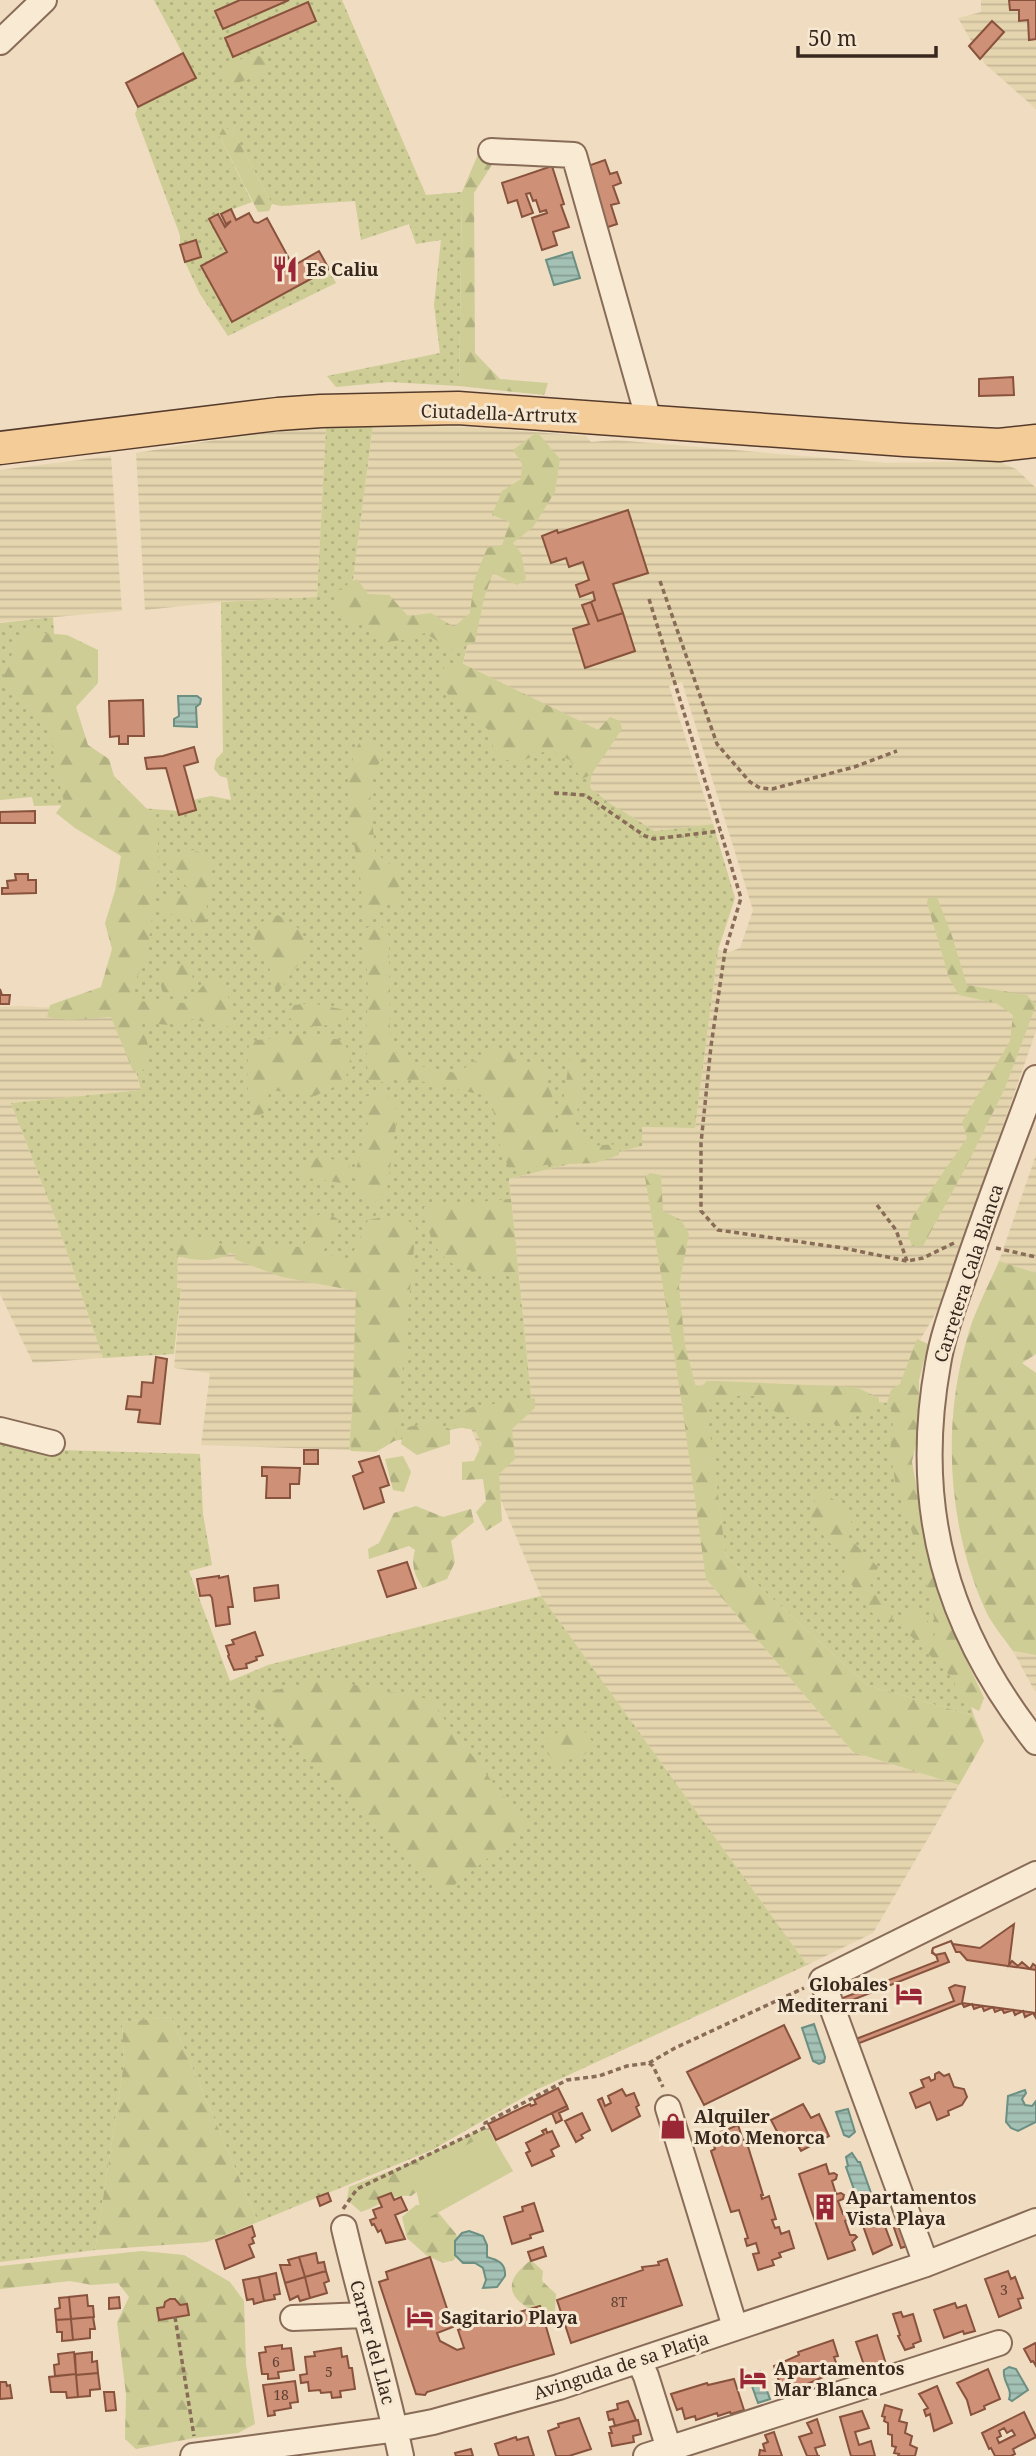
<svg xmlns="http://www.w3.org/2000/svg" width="1036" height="2456" font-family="'Noto Serif',serif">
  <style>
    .farmland { fill: url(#farmland-rules) }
    .grass { fill: url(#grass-dots) }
    .forest { fill: url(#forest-firs) }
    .pitch { fill: #cdcd95 }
    .water { fill: url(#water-rules); stroke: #6b8f82; stroke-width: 2 }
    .building { fill: #ce9076; stroke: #88523d; stroke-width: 2; fill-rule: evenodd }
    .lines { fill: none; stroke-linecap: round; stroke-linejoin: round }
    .minor-casing { stroke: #896c58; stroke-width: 28 }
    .major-casing { stroke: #563b2d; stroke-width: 35 }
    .path { stroke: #896c58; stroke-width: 3.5; stroke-dasharray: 5 3.5; stroke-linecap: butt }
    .minor { stroke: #f9ead4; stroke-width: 24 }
    .major { stroke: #f3cc98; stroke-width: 32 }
    .labels { text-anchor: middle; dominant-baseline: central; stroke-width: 6; stroke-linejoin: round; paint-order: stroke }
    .number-label { font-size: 14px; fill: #5e4133 }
    .poi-label { font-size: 18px; font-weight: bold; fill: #38271d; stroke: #f6e7d1; text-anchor: start }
    .street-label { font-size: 18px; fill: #38271d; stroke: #f6e7d1 }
  </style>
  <defs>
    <pattern id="farmland-rules" width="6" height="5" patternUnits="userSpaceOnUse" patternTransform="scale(1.75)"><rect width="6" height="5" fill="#e5d5ae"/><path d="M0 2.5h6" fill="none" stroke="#c5b795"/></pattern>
    <pattern id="grass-dots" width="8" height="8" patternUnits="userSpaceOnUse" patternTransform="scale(1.75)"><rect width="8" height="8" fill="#cdcd95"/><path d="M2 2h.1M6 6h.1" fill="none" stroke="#b1b080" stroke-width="1.8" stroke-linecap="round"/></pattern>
    <pattern id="forest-firs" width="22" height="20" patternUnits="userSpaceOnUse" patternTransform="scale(1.75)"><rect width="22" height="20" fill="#cdcd95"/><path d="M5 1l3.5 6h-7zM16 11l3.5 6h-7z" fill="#b1b080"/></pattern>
    <pattern id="water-rules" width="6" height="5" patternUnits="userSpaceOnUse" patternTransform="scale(1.75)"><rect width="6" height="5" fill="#a4c1b5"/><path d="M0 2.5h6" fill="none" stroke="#879d93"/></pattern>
  </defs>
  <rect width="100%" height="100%" fill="#efdcc1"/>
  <path class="farmland" d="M981,0H1036V109L984,63L958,18L981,12Z
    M373,424L469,427L586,436L591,442L615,440L887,463L997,461L1016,469L1036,488V1031L940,1306L913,1352L899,1404L704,1385L706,1579L853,1752L959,1785L873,1933L807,1965L541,1596L470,1426L532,1404L509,1179L642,1146V1127L695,1128L718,950L729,952L740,948L753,910L682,682L669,686L713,824L655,831L611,804L590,788L598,730L463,664L468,641L351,595Z
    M326,427L317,597L221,602L145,610L136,453L252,434Z
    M111,456L122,611L0,622V470Z
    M118,1003L141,1090L11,1103L55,1217L103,1358L33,1363L0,1294V1007L20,1006L85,1010Z
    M1036,1155V1273L999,1261Z
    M178,1248L224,1252L362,1279L349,1450L201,1445L210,1373L174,1368L181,1289L177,1288Z
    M1013,1651L1036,1655V1692L1033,1688Z"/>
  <path class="grass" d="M154,0H342L426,195L462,192L459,386L389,382L336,387L327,376L440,353L434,305L441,240L416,244L409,224L361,240L355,201L281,206L272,204L232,129L219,135L252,202L209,218L227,252L201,266L231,322L329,269L336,283L228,336L200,294L185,262L201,257L196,240L180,245V235L135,114L138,107L196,78Z
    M373,424L351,595L468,640L463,664L598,730L590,788L611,804L655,831L713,824L735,898L718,950L695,1128L642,1127V1146L509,1179L532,1405L470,1426L349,1450L362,1279L224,1252L178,1249L177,1288H181L174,1354L103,1358L55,1217L11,1103L141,1090L118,1003L138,832L70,805L34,806L32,797L0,800V623L53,617L64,793L128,807L178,811L193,800L211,796L231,800L227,778L220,776L214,769L216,759L223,752L221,602L317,597L326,427Z
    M703,1385L899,1404L895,1461L974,1716L867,1685L726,1556Z
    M0,1439L38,1445L49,1455L58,1450L200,1454L203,1514L212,1565L189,1571L230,1681L268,1665L541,1596L807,1965L536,2090L432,2150L258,2222L171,2017L122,2022L124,2063L95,2250L0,2262Z"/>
  <path class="forest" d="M257,55L267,61L266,73L235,84L226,74L227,63Z
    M223,128L232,129L272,204L269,211L258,212L219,135Z
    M479,152L493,163L474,193L475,353L500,379L548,383L544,395L459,386L462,192Z
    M537,432L560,459L555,492L533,527L513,543L521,553L526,579L517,585L493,573L484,598L475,642L453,651L425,633L403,640L384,642L364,621L349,622L337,607L338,590L357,579L368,594L389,595L408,616L431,613L454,627L470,613L474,581L487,548L502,545L510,522L492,515L502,491L521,479L522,464L513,450Z
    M21,631L67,635L98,650V683L76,707L88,745L109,759L114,776L157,819L159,866L148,948L136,980L134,1001L188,1003L206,982L221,978L232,1007L230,1027L186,1018L168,1025L141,1022L148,1045L149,1071H133L111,1017L68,1020L47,1017L50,1005L101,987L112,949L105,923L115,891L121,856L75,828L56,813L64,802L57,775L49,724L3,677Z
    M463,664L598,730L610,717L620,721L622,729L591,775L581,779L570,760L548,750L517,763L494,756L491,732L453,702L439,681L445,665Z
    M375,740L386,753L374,771L370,794L375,852L400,873L398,900L376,910L371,923L364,925C362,909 362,892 360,875C352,829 338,785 360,741Z
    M193,850L211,857L205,928L196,932L191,917L167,914L161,910L162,902L189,889L167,866L171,854Z
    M937,897L952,936L967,985L1027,995L1036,1005L1005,1088L968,1163L923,1246H912L908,1234L913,1216L967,1138L962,1122L1010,1041L1013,1015L996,1003L959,995L949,978L927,903L928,898Z
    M278,915L298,928L311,946L278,993L273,986L269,966L252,946L259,923Z
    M378,923L389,935L390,1047L409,1064L456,1073L491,1052L510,1051L515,1061L542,1065L556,1108L554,1140H557L570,1056L586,1059L575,1125L587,1146L620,1144L619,1155L595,1163L545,1165L510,1172L498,1140L491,1096C458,1092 427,1078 394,1080C384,1081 378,1085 368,1081L366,1041L368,989L364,929Z
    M183,963L193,968L192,984L176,998L162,991L160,979L166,968Z
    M311,1003L345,1010L347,1019C328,1027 304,1031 287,1016L286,1006Z
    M298,1035L344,1040L353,1066L340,1084L315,1096L270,1090L264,1113L253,1118L247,1084L249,1041Z
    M385,1092L398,1111L387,1190L374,1203L360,1196L355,1173L368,1126L363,1097Z
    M322,1156L350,1165L349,1179L342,1183L302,1177L299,1164Z
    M650,1173L661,1175L663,1211L681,1220L689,1234L679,1286L685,1345L696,1387L703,1385L707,1381H716L856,1387L879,1398V1408L855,1415L842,1427C832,1422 826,1424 815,1423C793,1420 769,1413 756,1396H731L715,1402H706L726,1556L867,1685L974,1716L984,1741L959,1785L853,1752L706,1579L680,1391L645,1177Z
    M511,1199L518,1272C487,1273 451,1276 434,1244C428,1234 427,1218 424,1207Z
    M326,1212L339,1220L323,1252L349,1261L368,1220L398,1214L416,1226L396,1440L376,1452L351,1451L356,1291L282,1277L234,1259L240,1246L304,1247L311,1218Z
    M194,1237L231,1246L228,1255C211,1262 196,1261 178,1256L174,1248L177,1241Z
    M999,1261L1036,1273V1354L1022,1363L1036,1373V1655L1013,1651C1003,1637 990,1622 984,1607C947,1523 942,1422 968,1335C975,1310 989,1285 999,1261Z
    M917,1339L928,1344L919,1381V1430L912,1462L931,1567L962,1651L984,1698L979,1711L963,1703L957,1694L954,1680L906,1631L902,1614L915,1609L927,1619L934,1637L936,1626L920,1555L896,1486L890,1452L894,1411L886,1406L891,1390L900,1384Z
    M535,1398V1408L512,1429L515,1459L499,1474L502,1521L486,1531L476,1512L486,1501L483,1479L462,1480V1462L474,1461L482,1444L475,1430L456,1427L454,1418L472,1407Z
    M430,1422L450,1429V1444L417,1455L401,1444L404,1428Z
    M403,1456L411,1472L404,1492L393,1490L385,1459Z
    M821,1490L843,1507L854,1527L848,1537L878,1567L870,1585L893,1616L889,1626C868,1615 857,1592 844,1573L848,1557L827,1541L808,1513Z
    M416,1506L443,1517L471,1509L474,1522L451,1541L455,1562L447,1579L423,1588C414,1575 411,1565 415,1550L409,1546L369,1559L368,1549L379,1543L394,1513Z
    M324,1679L429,1699L527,1827L442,1895L245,1697Z
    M564,1729H583L595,1745L583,1756L556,1763L545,1750L549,1737Z
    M171,2017L258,2222L207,2242L95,2250L124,2063L122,2022Z
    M489,2128L490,2140L411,2196C390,2194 380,2206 361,2212L347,2200L349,2187L405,2165L478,2131Z
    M416,2205H432L456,2234L461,2250L454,2260L443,2263L426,2255L407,2238L402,2217Z
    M142,2251L184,2255L230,2282L244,2301L246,2364L255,2424L238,2433L194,2438L136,2449L125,2439L126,2394L117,2322L129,2297L118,2283L92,2285L70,2281L0,2289V2266Z
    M531,2260L543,2271L542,2281L556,2294L555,2311L548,2315C540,2312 527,2309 521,2303C502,2286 516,2272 531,2260Z"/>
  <path class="pitch" d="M490,2132L513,2171L423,2221L413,2175Z"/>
  <path class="water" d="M572,252L580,278L554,285L546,260Z
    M178,696H197L201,699L200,704L196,707L197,727L174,726V719L179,716Z
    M814,2024L825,2057L824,2062L819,2064L813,2061L802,2028Z
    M1025,2090L1026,2093L1022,2099L1025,2105L1032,2106L1036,2101V2122L1018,2131L1011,2128L1006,2122L1008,2096Z
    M848,2109L855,2132L849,2137L844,2135L836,2112Z
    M852,2153L858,2162H860L871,2193L857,2198L846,2167L848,2166L846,2157Z
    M469,2231L483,2236L487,2245V2257C498,2260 506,2263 505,2276L497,2287L483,2288L486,2280L483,2268L475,2263H463L455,2255V2241L462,2233Z
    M1009,2367L1016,2369L1028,2390L1012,2401L1009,2399C1013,2388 1002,2382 1004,2370Z
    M760,2371L770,2399L758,2403L748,2375Z"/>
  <path class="building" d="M240,0H289L223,29L215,11Z
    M1009,0H1036V39L1029,40L1028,20L1019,21V10H1010Z
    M308,2L316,21L233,57L225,38Z
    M992,21L1004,32L980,59L969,46Z
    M183,53L196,78L138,107L126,83Z
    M605,160L610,174L617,172L621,183L613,186L619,203L611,205L617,224L605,228L582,168Z
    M552,166L564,204L561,205L569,227L553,232L557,245L542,250L532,218L547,213L546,210L540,212L536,200L533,201L530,193L526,194L533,213L522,217L517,200L508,203L502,183Z
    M231,209L236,220L249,213L254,222L258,223L267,218L293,266L319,251L329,269L232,322L201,266L227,252L209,219L218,214L225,227L231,221L226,224L221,214Z
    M196,240L201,257L185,262L180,245Z
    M1013,377L1014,395L979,396V379Z
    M628,510L648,573L613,584L623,613L598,621L591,602L595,600L593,592L580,597L576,585L589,580L583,562L569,567L566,558L551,563L542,536L557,530L558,533Z
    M591,602L598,621L623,613L635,651L585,668L573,629L589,624L582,605Z
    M143,700L144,736H128V744H119V736L110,737L109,701Z
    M194,747L198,762L184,766L196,810L179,815L166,768L147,769L145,758L163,756Z
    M35,811V823H0V812Z
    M15,874H28V880H36V893L2,894V888H8L7,881L16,880Z
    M0,989L2,995H10L9,1004H0Z
    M156,1357L167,1359L160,1424L138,1422L140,1410L126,1409L128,1396L141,1397L142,1382L153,1383Z
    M304,1450H318V1464H304Z
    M379,1456L389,1485L380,1488L384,1502L364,1509L353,1476L363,1472L359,1462Z
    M262,1467L300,1468L299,1484H290V1498H266L267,1476H262Z
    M407,1562L416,1588L387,1597L378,1571Z
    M219,1576V1578L228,1576L233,1607H228L230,1624L216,1626L212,1598L210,1595L200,1596L197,1579Z
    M278,1585L279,1598L255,1601L254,1588Z
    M255,1632L263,1655L256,1657L257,1660L246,1664L247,1668L234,1670L228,1656L229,1655L226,1646L234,1644L232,1640Z
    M1014,1924L1009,1965L1012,1961L1018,1966L1022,1962L1030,1969L1033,1964L1036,1966V2018L1033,2013L1025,2017L1023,2011L1015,2015L1013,2010L1004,2013L1002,2009L995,2012L993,2007L984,2011L982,2006L974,2009L972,2004L964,2007L962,2003L857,2044L840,1999L938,1961L936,1955L932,1953L933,1948L951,1941L953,1944L980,1948Z
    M951,1941L956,1952H960L967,1960L1036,1970V2013L962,2003L965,1987L955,1985L949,1988L954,2001L856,2039L842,2004L949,1962L945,1953L935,1955L932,1951L933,1948Z
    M784,2025L800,2058L704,2105L687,2072Z
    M939,2072L944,2076L949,2074L954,2087L964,2089L967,2097L962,2105L948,2111L949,2115L937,2120L930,2102L916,2108L910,2093L924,2087L921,2080L929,2077L931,2081L935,2079V2074Z
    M558,2088L567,2106L496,2140L488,2124L530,2104L531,2106L536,2104L534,2100Z
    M622,2089L626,2096L634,2093L639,2105L636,2107L640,2116L612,2131L598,2100L602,2098L605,2106L611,2103L608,2096Z
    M803,2104L811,2118L819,2114L829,2136L801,2151L794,2138L783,2143L771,2120Z
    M567,2106L568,2109L559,2113L562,2120L556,2123L552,2113Z
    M582,2113L590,2130L581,2135L583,2138L576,2142L565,2121Z
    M738,2125L743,2140H746L763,2195H761L762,2199L769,2196L776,2219L772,2220L775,2228L779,2227L781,2234L789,2231L794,2248L779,2253L781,2257L772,2260L774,2265L758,2270L753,2254L759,2253L756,2243L747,2246L745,2239L748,2238L739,2210L731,2212L711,2151L715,2149L711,2136Z
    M546,2129L547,2133L552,2131L559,2146L551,2150L554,2156L532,2166L526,2153L530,2151L526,2143L544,2134L542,2131Z
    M826,2164L829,2174L834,2173L837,2175L836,2179L832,2181L836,2194L841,2193L844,2195L843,2199L838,2201L843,2214L849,2215V2219L845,2221L850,2235H855L857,2237L852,2242L855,2250L828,2259L799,2174Z
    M328,2193L331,2201L320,2206L317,2197Z
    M391,2193L394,2200L401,2197L407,2210L395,2215L405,2239L386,2243L381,2230L378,2232L374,2224L372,2225L370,2220L376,2218L373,2210L382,2207L378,2198Z
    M534,2203L543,2231L530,2235L531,2238L512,2244L504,2217L523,2211L522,2207Z
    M880,2213L892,2245L873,2254L861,2220Z
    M903,2225L910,2245L901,2248L894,2228Z
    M252,2226L255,2236L252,2238L254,2243L249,2245L254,2257L225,2269L216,2240Z
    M543,2247L546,2256L531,2261L528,2252Z
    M316,2253L318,2263L324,2262L326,2271L305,2277L299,2257Z
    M299,2257L305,2277L285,2283L280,2265H290L288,2260Z
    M430,2257L453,2327L437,2333L440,2341L457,2350L464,2348L458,2330L540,2306L554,2354L427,2392L425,2395L416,2394L379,2282L388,2279L386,2272Z
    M667,2259L682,2305L571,2343L557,2300L643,2270L642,2267L659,2265L658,2262Z
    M326,2271L329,2281L324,2283L327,2293L310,2298L305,2277Z
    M1008,2271L1011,2279L1015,2277L1023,2298L1018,2299L1021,2308L999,2317L985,2279Z
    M276,2273L280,2294L274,2295L275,2299L264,2301L259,2277Z
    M259,2277L264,2301L254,2304L253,2299L247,2300L243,2280Z
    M305,2277L310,2298L300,2301L298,2296L290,2300L285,2283Z
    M87,2295L88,2306H93L94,2317L71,2319L69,2297Z
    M69,2297L71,2319L56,2320L55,2309L60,2308L59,2298Z
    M119,2297L120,2308L109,2309V2298Z
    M170,2299H175L180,2305L187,2304L189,2315L159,2320L157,2308L164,2307L165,2302Z
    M955,2303L957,2308L966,2305L975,2331L964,2334L963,2331L944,2338L934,2310Z
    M901,2312L903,2317L913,2314L921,2341L913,2344L914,2347L905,2350L898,2336L900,2335L893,2314Z
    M93,2317L95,2329H90V2338L73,2340L71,2319Z
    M71,2319L73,2340L62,2341V2332H57L56,2320Z
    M877,2335L885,2361L865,2368L856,2342Z
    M833,2340L838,2356L834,2357L838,2368L829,2371L830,2374L796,2389L797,2392L784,2397L774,2366L799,2355L798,2352Z
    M1035,2343L1036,2345V2366L1033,2361L1031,2362L1024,2349Z
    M282,2345V2349L291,2348L294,2370L278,2372L279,2378L268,2379V2374H262L259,2353L266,2352L265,2347Z
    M341,2348L342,2357L347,2356L349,2368H352L355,2389L340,2391L341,2397L332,2398L331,2392L321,2393L320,2390L309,2391L308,2382L301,2383L300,2375L307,2374L305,2357L315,2356L314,2352Z
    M74,2352L76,2374L55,2376L54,2365L59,2364L58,2354Z
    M92,2352V2362L97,2361L98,2373L76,2375L75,2354Z
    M988,2369L1000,2399L984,2406L985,2409L971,2415L967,2400L957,2383Z
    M98,2373L100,2389L90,2390V2396L78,2397L76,2375Z
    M76,2374L78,2397L67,2398L66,2392H51L49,2377Z
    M734,2379L744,2410L731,2414L730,2412L718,2416L717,2413L696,2420L695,2416L685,2419L682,2408L677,2410L671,2394L707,2383L708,2385Z
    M295,2381L298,2402L290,2403L291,2408L274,2411L275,2415L268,2416L263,2385Z
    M0,2382H6L7,2386L10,2385L12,2398L0,2399Z
    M937,2386L952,2423L934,2431L930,2414L926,2416L924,2410L928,2408L919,2394Z
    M104,2392H114L116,2410L106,2411Z
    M628,2401L636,2420L615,2426L613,2419L609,2420L607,2412L618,2409L617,2404Z
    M885,2405L902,2410L899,2421L907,2423L905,2433L912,2436L910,2445L917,2448L915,2456H898L899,2454L894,2453L896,2447L892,2446V2435L888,2434V2423L884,2421L885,2417L882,2416Z
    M862,2411L869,2428L855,2432L859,2445L871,2441L875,2456H851L840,2417Z
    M1024,2412L1036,2437L1013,2449L1015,2454L1011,2456H995L991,2448L989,2449L982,2433ZM1004,2428L1007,2433L1012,2430L1015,2435L999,2443L997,2438L1001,2436L999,2431Z
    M579,2418L591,2449L569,2456H556L548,2431L559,2427L558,2424Z
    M817,2419L825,2445L815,2448L818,2456H820H807L799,2437L812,2433L807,2423Z
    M638,2420L641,2434L633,2436L634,2442L612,2446L609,2433H612L610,2427Z
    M774,2432L782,2456H759L760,2450L765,2451L763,2444L768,2442L765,2435Z
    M516,2437L517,2440L528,2437L534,2456H499L495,2444Z
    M471,2449L473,2456H456L455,2453Z"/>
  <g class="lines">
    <g class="minor-casing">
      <path id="minor" d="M0,42L44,0
        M491,151L574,155L649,421
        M1036,1078C1012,1143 987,1207 965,1273C955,1303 943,1333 938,1364C912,1508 946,1628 1036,1742
        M0,1430L52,1443
        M668,2108L735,2327
        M344,2228C362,2305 385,2380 401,2456
        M926,2264L822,1980L1036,1874
        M293,2318L364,2315
        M639,2361L646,2376L669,2449
        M193,2456L397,2429L433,2422L559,2387L926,2264L1036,2221
        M646,2456L999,2343"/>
    </g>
    <g class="major-casing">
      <path id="major" d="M0,448L278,414L321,411L458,408L905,440L999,445L1036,441"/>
    </g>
    <path class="path" d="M660,581L717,744L750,782L760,788L772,789L854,767L897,751
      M649,599L741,898L725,951L711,1046L701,1143V1211L718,1230L843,1248L907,1261L923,1258L954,1243
      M554,793L585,795L645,836L654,839L720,831
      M877,1205L896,1230L907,1261
      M996,1248L1036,1257
      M649,2063L675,2048L804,1988
      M343,2209L357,2189L486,2127L485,2123L567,2080L599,2076L627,2066L649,2063L653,2066L663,2087
      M175,2317L194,2436"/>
    <use href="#minor" class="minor"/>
    <use href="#major" class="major"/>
  </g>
  <defs>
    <g id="restaurant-bare" transform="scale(2.1)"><path d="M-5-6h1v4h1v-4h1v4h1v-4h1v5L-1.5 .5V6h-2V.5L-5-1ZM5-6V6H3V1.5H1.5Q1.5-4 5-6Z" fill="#992735" stroke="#f6e7d1" stroke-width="2.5" paint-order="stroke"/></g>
    <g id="hotel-bare" transform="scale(2.1)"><path d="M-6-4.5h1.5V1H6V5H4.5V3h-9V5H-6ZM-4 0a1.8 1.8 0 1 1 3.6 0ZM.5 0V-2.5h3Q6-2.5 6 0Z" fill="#992735" stroke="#f6e7d1" stroke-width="2.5" paint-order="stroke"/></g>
    <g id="shop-bare" transform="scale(2.1)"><path d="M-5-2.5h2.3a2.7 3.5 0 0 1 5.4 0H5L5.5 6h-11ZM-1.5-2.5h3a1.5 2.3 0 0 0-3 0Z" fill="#992735" stroke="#f6e7d1" stroke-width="2.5" paint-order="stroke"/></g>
    <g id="building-bare" transform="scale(2.1)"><path d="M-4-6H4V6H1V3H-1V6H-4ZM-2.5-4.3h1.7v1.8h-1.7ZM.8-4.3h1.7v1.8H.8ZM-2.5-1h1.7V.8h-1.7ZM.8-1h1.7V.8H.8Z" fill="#992735" stroke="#f6e7d1" stroke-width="2.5" paint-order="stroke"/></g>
  </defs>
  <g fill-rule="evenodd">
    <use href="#restaurant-bare" x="285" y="269"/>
    <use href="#hotel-bare" x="909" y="1994"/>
    <use href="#shop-bare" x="673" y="2126"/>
    <use href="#building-bare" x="825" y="2207"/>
    <use href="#hotel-bare" x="420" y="2317"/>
    <use href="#hotel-bare" x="753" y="2378"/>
  </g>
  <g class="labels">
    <g class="number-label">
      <text x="1004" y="2289">3</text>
      <text x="619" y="2301">8T</text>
      <text x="276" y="2361">6</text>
      <text x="329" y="2371">5</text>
      <text x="281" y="2394">18</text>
    </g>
    <g class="poi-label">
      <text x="306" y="269">Es Caliu</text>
      <text x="888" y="1984" text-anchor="end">Globales<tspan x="888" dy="21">Mediterrani</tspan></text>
      <text x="694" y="2116">Alquiler<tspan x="694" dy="21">Moto Menorca</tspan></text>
      <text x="846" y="2197">Apartamentos<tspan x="846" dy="21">Vista Playa</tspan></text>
      <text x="441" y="2317">Sagitario Playa</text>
      <text x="774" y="2368">Apartamentos<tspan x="774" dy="21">Mar Blanca</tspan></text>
    </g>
    <g class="street-label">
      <text transform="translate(499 413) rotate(2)">Ciutadella-Artrutx</text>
      <text transform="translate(968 1273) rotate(-72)">Carretera Cala Blanca</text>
      <text transform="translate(373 2342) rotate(75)">Carrer del Llac</text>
      <text transform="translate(621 2365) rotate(-18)">Avinguda de sa Platja</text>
    </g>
  </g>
  <path d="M798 46v10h138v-10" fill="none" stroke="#38271d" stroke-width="3.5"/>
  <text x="808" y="46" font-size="21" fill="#38271d" stroke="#f6e7d1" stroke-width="5" paint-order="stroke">50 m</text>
</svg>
